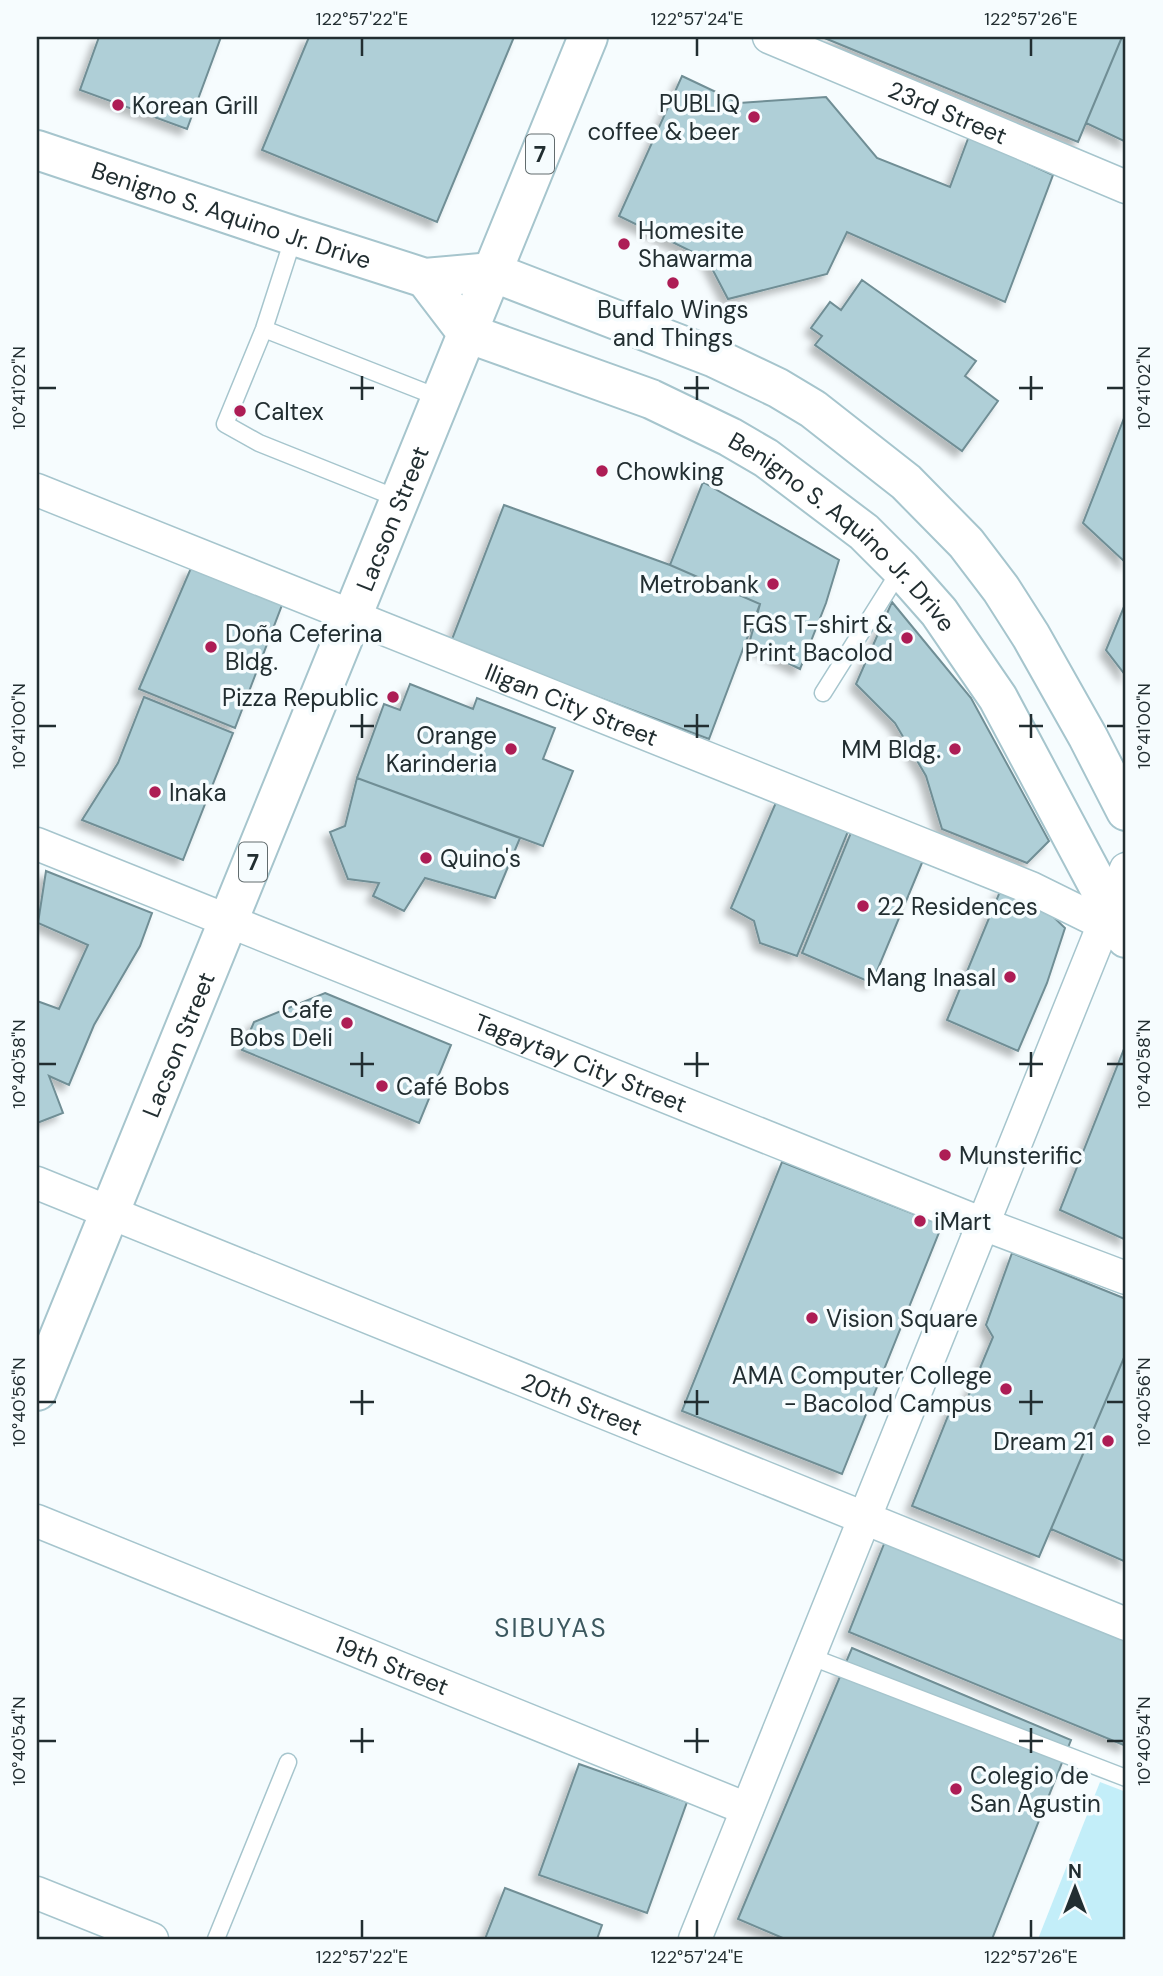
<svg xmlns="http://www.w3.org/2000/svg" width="1163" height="1976" font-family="'DM Sans',sans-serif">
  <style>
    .green { fill: #c3eef9 }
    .building { fill: #afcfd7; stroke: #708e95; stroke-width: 2; filter: url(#shadow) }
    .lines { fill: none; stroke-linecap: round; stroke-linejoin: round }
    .lane-casing { stroke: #a6c5cd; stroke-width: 19 }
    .street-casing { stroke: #a6c5cd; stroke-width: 35 }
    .secondary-casing { stroke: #a6c5cd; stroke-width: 42 }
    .primary-casing { stroke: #a6c5cd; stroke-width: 42 }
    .lane { stroke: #fff; stroke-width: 16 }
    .street { stroke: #fff; stroke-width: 32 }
    .secondary { stroke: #fff; stroke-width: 38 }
    .primary { stroke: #fff; stroke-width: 38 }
    .ticks { fill: none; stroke: #222e31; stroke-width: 2.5 }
    .poi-dot { fill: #ad1d55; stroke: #f6fcfe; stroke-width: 2.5 }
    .labels { text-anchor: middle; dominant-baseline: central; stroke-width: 7; stroke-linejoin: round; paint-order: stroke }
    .shield { fill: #f6fcfe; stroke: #626c6e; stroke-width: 2 }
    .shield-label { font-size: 23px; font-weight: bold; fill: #222e31 }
    .poi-label { font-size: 24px; fill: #222e31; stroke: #f6fcfe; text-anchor: start }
    .street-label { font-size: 24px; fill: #222e31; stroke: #f6fcfe }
    .neighbourhood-label { font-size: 26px; letter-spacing: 2px; fill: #3c585f; stroke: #f6fcfe }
    .neatline { fill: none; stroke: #222e31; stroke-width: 2.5 }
    .ticks-label { font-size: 18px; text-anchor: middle; fill: #222e31 }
  </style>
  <defs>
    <filter id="shadow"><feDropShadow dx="-6" dy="6" stdDeviation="3.5" flood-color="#0004"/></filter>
  </defs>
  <rect width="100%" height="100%" fill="#f6fcfe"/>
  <path class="green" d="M1100,1782L1126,1792V1939H1038Z"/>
  <path class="building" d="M99,37H221L187,129L80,90Z
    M309,37H514L437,222L262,150Z
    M822,37H1122L1078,142Z
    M1122,37H1126V142L1086,123Z
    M682,76L739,103L826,97L877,158L950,187L969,136L1053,175L1005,302L847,232L827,274L728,299L707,259L619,216Z
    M862,280L976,361L965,376L998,401L962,451L815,345L822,336L811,328L830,302L841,310Z
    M1126,413V563L1083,523Z
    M703,482L839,560L826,603L800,669L749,644L760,604L670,565Z
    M504,505L670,565L760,604L709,739L451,642Z
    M191,568L282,605L235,728L139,689Z
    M892,602L971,698L1049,841L1027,863L942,829L926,776L895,723L856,684Z
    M1126,602V676L1106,650Z
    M410,684L473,709L477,698L555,728L543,759L573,771L543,846L357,778L384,704L400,710Z
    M144,697L233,733L183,860L82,820L118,763Z
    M357,778L520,838L495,898L425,878L404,911L373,896L379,883L348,879L330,832L345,826Z
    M777,800L849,829L797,956L760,943L754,921L731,908Z
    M852,830L924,858L872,983L802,953Z
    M46,871L152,913L140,946L94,1025L69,1085L49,1076L63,1113L37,1123V1001L59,1009L88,945L38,923Z
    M1001,889L1041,905L1065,928L1047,983L1018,1051L947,1020Z
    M325,993L451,1045L419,1123L242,1050L254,1022Z
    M1124,1049L1126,1053V1240L1060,1210Z
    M782,1162L942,1225L842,1474L682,1411Z
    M1012,1253L1126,1299V1353L1039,1557L912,1506L952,1406L968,1397L993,1337L986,1325Z
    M1126,1353V1562L1051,1529Z
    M886,1539L1126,1638V1746L849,1632Z
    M852,1648L1071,1740L992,1939H785L738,1919Z
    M579,1764L687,1802L647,1913L539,1875Z
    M505,1888L602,1925L597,1939H485Z"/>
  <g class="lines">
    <g class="lane-casing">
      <path id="lane" d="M294,236L264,329L225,424L259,443L399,499
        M264,329L440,398
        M823,693L901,569
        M809,1656L1126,1778
        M216,1939L288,1762"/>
    </g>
    <g class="street-casing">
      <g id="street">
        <path id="s1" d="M769,37L1126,187"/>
        <path id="s2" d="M37,490L1031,888L1104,924"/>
        <path id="s3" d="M37,844L983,1224L1126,1278"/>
        <path id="s4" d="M37,1183L1126,1624"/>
        <path id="s5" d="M37,1521L747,1809"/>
        <path d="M37,1893L152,1939"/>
        <path d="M695,1939L1126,869"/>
      </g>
    </g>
    <g class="secondary-casing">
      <g id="secondary">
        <path id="s6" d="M37,150L294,236L425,278L492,272L715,358L778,388L813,409L906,482L966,543L1001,589L1031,636L1088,737L1126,811"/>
        <path id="s7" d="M425,278L467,333L651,399L730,437L766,458L864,532L901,569L939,612L998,698L1126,938"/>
      </g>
    </g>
    <g class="primary-casing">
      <g id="primary">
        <path id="s8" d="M37,1391C221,939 404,488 588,37"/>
      </g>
    </g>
    <use href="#lane" class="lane"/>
    <use href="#street" class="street"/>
    <use href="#secondary" class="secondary"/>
    <use href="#primary" class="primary"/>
  </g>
  <path class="ticks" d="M362,38V56M697,38V56M1031,38V56M362,376V400M697,376V400M1031,376V400M38,388H56M350,388H374M684,388H709M1019,388H1043M1107,388H1124M362,714V738M697,714V738M1031,714V738M38,726H56M350,726H374M684,726H709M1019,726H1043M1107,726H1124M362,1052V1077M697,1052V1077M1031,1052V1077M38,1064H56M350,1064H374M684,1064H709M1019,1064H1043M1107,1064H1124M362,1390V1415M697,1390V1415M1031,1390V1415M38,1402H56M350,1402H374M684,1402H709M1019,1402H1043M1107,1402H1124M362,1728V1753M697,1728V1753M1031,1728V1753M38,1741H56M350,1741H374M684,1741H709M1019,1741H1043M1107,1741H1124M362,1920V1938M697,1920V1938M1031,1920V1938"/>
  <g class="poi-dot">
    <circle cx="118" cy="105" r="7"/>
    <circle cx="754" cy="117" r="7"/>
    <circle cx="624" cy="244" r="7"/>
    <circle cx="673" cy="283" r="7"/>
    <circle cx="240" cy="411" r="7"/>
    <circle cx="602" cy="471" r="7"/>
    <circle cx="773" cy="584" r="7"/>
    <circle cx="907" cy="638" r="7"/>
    <circle cx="211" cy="647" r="7"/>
    <circle cx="393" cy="697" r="7"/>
    <circle cx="511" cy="749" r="7"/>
    <circle cx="955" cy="749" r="7"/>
    <circle cx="155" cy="792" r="7"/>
    <circle cx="426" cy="858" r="7"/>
    <circle cx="863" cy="906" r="7"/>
    <circle cx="1010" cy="977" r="7"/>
    <circle cx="347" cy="1023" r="7"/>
    <circle cx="382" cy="1086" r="7"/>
    <circle cx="945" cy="1155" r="7"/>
    <circle cx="920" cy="1221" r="7"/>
    <circle cx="812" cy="1318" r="7"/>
    <circle cx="1006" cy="1389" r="7"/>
    <circle cx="1108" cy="1441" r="7"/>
    <circle cx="956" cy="1789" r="7"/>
  </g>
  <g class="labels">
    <g class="shield">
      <rect x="526" y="134.5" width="28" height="39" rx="5"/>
      <rect x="239" y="842.5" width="28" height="39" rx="5"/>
    </g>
    <g class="shield-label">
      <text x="540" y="154">7</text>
      <text x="253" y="862">7</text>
    </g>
    <g class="poi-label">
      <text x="740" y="103" text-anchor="end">PUBLIQ<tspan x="740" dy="28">coffee &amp; beer</tspan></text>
      <text x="132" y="105">Korean Grill</text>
      <text x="638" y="230">Homesite<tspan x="638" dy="28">Shawarma</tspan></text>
      <text x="673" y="309" text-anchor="middle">Buffalo Wings<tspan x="673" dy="28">and Things</tspan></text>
      <text x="254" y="411">Caltex</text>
      <text x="616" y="471">Chowking</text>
      <text x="759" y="584" text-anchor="end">Metrobank</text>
      <text x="893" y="624" text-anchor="end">FGS T-shirt &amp;<tspan x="893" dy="28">Print Bacolod</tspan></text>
      <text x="225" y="633">Doña Ceferina<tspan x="225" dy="28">Bldg.</tspan></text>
      <text x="379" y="697" text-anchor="end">Pizza Republic</text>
      <text x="497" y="735" text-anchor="end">Orange<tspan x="497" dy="28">Karinderia</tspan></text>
      <text x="941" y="749" text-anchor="end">MM Bldg.</text>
      <text x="169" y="792">Inaka</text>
      <text x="440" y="858">Quino's</text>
      <text x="877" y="906">22 Residences</text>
      <text x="996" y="977" text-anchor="end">Mang Inasal</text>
      <text x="333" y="1009" text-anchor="end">Cafe<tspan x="333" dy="28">Bobs Deli</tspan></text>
      <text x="396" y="1086">Café Bobs</text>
      <text x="959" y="1155">Munsterific</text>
      <text x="934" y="1221">iMart</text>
      <text x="826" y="1318">Vision Square</text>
      <text x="992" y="1375" text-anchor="end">AMA Computer College<tspan x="992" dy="28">- Bacolod Campus</tspan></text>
      <text x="1094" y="1441" text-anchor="end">Dream 21</text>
      <text x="970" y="1775">Colegio de<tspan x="970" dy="28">San Agustin</tspan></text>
    </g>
    <g class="street-label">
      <text stroke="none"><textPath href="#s1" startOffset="194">23rd Street</textPath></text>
      <text stroke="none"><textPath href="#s6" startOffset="205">Benigno S. Aquino Jr. Drive</textPath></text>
      <text stroke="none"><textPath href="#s8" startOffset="942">Lacson Street</textPath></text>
      <text stroke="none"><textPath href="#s7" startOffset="500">Benigno S. Aquino Jr. Drive</textPath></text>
      <text stroke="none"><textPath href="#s2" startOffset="576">Iligan City Street</textPath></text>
      <text stroke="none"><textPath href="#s8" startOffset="374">Lacson Street</textPath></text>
      <text stroke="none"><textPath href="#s3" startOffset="586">Tagaytay City Street</textPath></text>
      <text stroke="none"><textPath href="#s4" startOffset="588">20th Street</textPath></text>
      <text stroke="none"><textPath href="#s5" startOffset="383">19th Street</textPath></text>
    </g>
    <g class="neighbourhood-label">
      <text x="551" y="1628">SIBUYAS</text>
    </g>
  </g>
  <rect width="1163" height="1976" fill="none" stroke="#f6fcfe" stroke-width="77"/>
  <g transform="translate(1075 1888)" stroke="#f6fcfe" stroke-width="5" paint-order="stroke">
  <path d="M0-5L12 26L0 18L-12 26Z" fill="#222e31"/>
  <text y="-10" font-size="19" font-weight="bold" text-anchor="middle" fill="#222e31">N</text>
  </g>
  <rect x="38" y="38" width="1086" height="1900" class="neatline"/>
  <g class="ticks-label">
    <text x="362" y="25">122°57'22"E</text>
    <text x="697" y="25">122°57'24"E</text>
    <text x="1031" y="25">122°57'26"E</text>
    <text transform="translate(19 388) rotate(-90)" y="6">10°41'02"N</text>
    <text transform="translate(1144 388) rotate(-90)" y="6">10°41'02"N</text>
    <text transform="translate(19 726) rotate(-90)" y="6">10°41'00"N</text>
    <text transform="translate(1144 726) rotate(-90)" y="6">10°41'00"N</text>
    <text transform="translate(19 1064) rotate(-90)" y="6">10°40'58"N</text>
    <text transform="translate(1144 1064) rotate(-90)" y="6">10°40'58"N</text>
    <text transform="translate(19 1402) rotate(-90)" y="6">10°40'56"N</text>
    <text transform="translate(1144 1402) rotate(-90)" y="6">10°40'56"N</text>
    <text transform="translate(19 1741) rotate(-90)" y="6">10°40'54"N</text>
    <text transform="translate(1144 1741) rotate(-90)" y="6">10°40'54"N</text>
    <text x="362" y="1963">122°57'22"E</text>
    <text x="697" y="1963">122°57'24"E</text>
    <text x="1031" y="1963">122°57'26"E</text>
  </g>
</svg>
